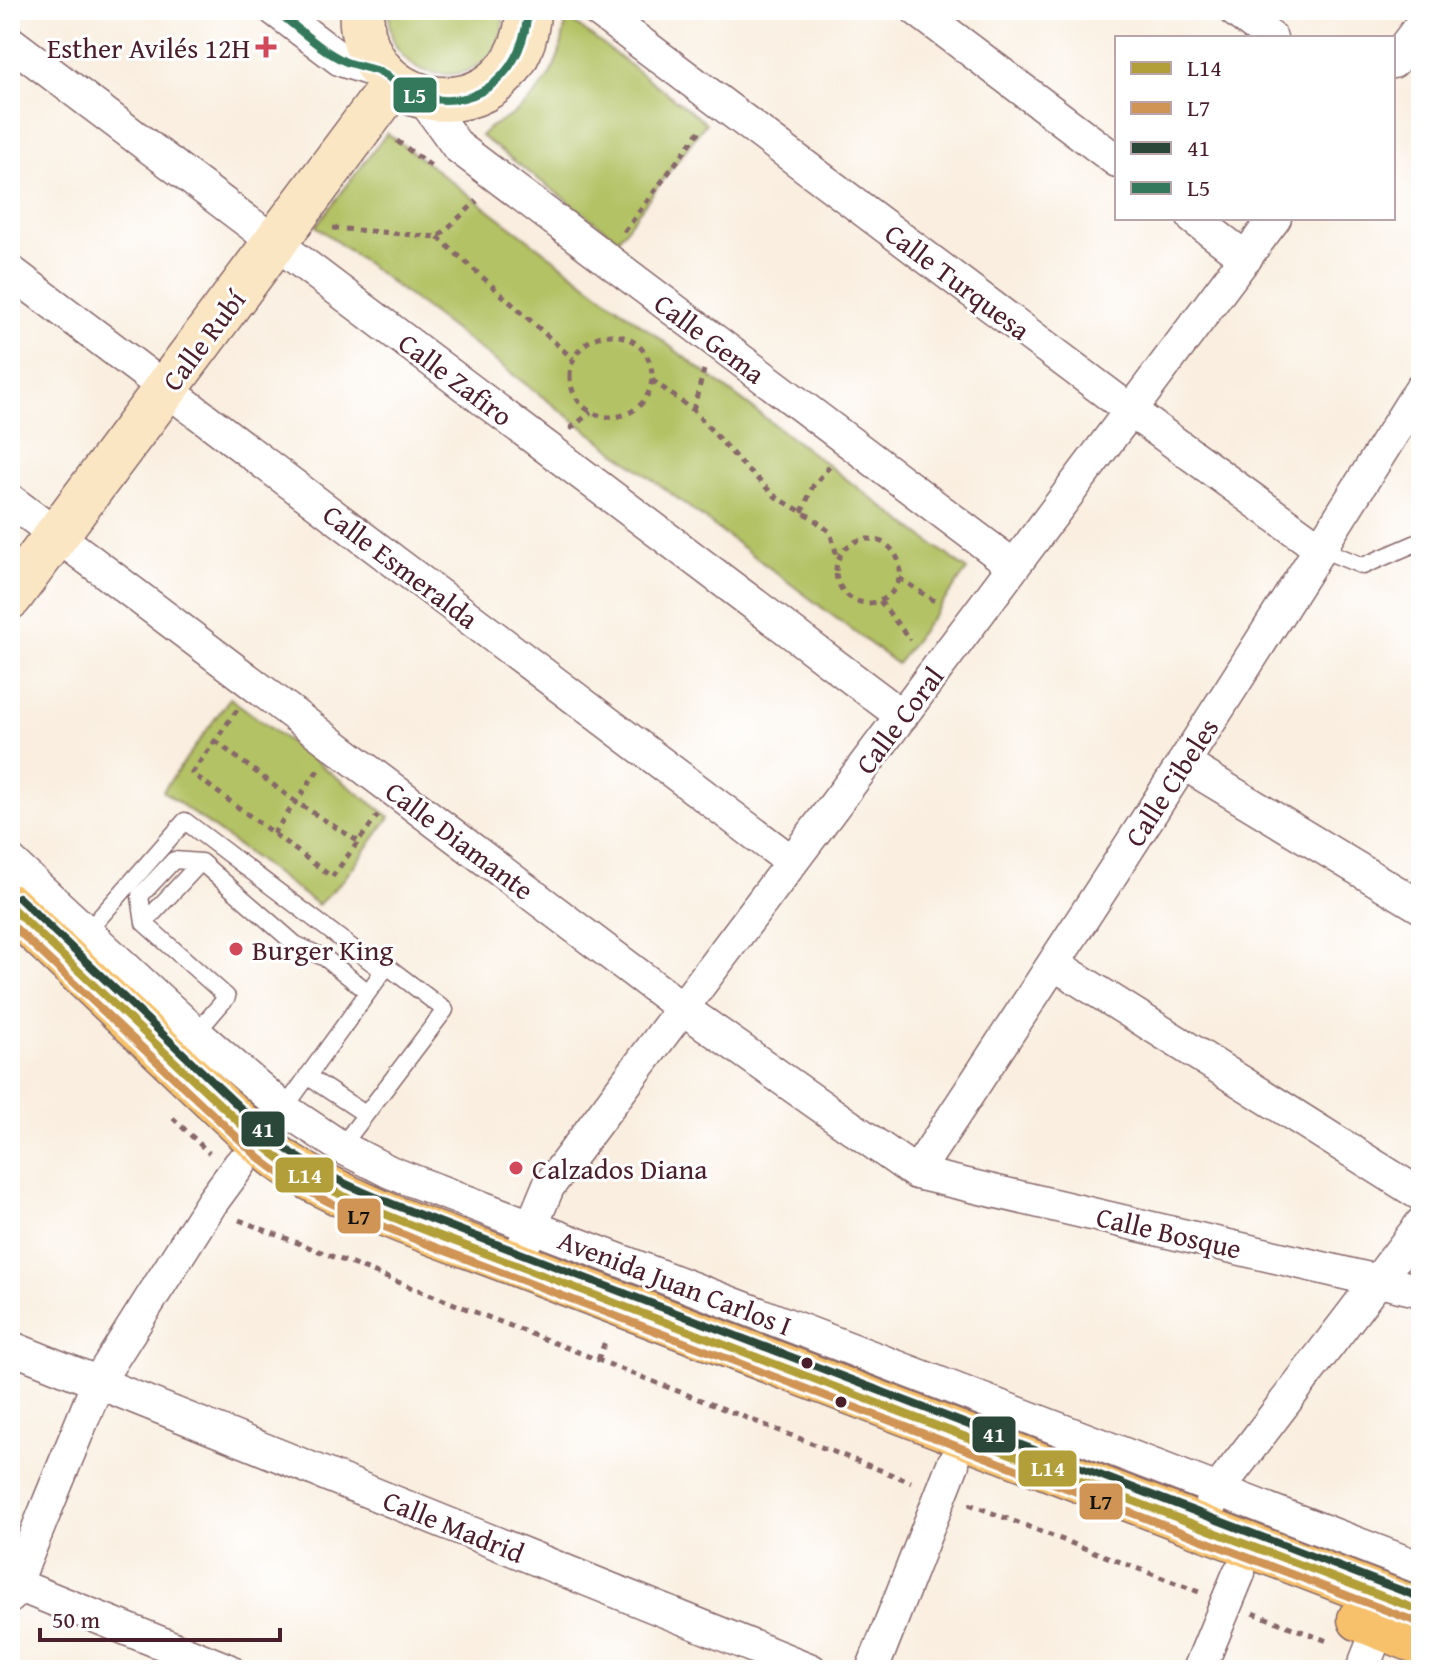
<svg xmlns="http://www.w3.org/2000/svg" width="1431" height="1680" font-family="'Gentium Book Plus',serif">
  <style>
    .green { fill: #b3c265; stroke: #7e7048; stroke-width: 2 }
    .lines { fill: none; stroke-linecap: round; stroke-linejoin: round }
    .service-casing { stroke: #87676a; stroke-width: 19 }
    .minor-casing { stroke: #87676a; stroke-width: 35 }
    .secondary-casing { stroke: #87676a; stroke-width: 47 }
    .primary-casing { stroke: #87676a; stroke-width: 47 }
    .path { stroke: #87676a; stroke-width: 5; stroke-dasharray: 6 6; stroke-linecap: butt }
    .service { stroke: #fff; stroke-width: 16 }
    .minor { stroke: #fff; stroke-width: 32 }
    .secondary { stroke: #fbe6c4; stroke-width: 44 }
    .primary { stroke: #f6c16b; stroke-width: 44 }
    .bus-1-casing { stroke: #fff; stroke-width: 14 }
    .bus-2-casing { stroke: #fff; stroke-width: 14 }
    .bus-3-casing { stroke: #fff; stroke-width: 14 }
    .bus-4-casing { stroke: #fff; stroke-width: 14 }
    .bus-1 { stroke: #b39f39; stroke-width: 8 }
    .bus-2 { stroke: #d09554; stroke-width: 8 }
    .bus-3 { stroke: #2a4739; stroke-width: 8 }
    .bus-4 { stroke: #34795c; stroke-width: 8 }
    .poi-dot { fill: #d1495b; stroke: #fff; stroke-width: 3 }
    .bus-dot { fill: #4a1f2b; stroke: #fff; stroke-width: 3 }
    .labels { text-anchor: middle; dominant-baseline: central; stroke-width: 6; stroke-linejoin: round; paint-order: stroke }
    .poi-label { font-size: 28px; fill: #4a1f2b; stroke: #fff; text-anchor: start }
    .street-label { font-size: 28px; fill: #4a1f2b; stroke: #fff }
    .line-badge { stroke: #fff; stroke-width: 3 }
    .badge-label { font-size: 22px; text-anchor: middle; font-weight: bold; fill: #fff }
    .pale-badge-label { font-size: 22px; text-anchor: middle; font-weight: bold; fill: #111 }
  </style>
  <rect width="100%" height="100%" fill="#fff"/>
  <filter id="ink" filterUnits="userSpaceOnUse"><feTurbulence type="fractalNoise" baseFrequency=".0125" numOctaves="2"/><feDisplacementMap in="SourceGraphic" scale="16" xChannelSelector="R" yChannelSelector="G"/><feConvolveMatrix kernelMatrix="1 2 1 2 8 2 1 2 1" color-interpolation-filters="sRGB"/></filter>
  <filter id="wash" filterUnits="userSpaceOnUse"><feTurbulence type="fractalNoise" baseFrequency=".006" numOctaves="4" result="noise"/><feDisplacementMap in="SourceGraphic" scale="32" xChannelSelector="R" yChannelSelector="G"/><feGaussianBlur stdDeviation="1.8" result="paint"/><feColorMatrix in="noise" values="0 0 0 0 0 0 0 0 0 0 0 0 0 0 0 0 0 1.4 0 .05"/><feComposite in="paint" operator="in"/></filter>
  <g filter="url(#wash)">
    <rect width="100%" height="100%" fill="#f9eedf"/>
    <path class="green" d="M390,10H503C509,97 381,94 390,10Z
      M569,19L706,123L618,239L481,136C490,125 495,125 507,118C522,110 534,97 544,84C552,72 559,58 562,43C564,34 563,27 569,19Z
      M387,133L967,570L897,664L316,226Z
      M230,698L390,817L344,879L318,905L163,791Z"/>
  </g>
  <g filter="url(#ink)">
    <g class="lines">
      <g class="service-casing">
        <path id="service" d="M1321,549L1363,566L1421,541
          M144,923L140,896L174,860L201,862
          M86,933L185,821L383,971
          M196,1033L227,997L144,923L201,862L295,944L325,958L368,992
          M307,1076L365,1114
          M284,1109L387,966L445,1010L341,1147"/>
      </g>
      <g class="minor-casing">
        <path id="minor" d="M275,10L341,60L384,74
          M597,10L1131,411L1321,549
          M917,10L1117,161
          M1234,10L1271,38
          M10,42L902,716
          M1393,62L1421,25
          M421,96L458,147L1014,566
          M1193,218L1246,258
          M10,271L792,862
          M10,500L682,1008L916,1173L1421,1291
          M1183,763L1421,907
          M10,861L196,1033L284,1109L341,1147L390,1172L1421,1568
          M1054,964L1421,1195
          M916,1173C1088,913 1256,652 1421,388
          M523,1247L548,1187L1275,218
          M10,1347L811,1670
          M1208,1510L1217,1491L1227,1478L1421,1224
          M15,1584L228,1670
          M10,1597L98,1382L212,1202L240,1164
          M872,1670L953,1464
          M1199,1670L1239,1573
          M1362,1670L1379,1627"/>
      </g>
      <g class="secondary-casing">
        <path id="secondary" d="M362,10C360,31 367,52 379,68C391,83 407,93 426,97C484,109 527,67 528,10
          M10,597L394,83"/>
      </g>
      <g class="primary-casing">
        <path id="primary" d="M10,906L246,1130C258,1141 271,1153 284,1162C354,1208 438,1234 516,1264L1421,1611
          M1360,1619L1421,1643"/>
      </g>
      <path class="path" d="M397,141L431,166
        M333,228L438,237L477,201
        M624,232L702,128
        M438,237L573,359
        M570 376a41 41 0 1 1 82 0a41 41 0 1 1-82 0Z
        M652,380L693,410L741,463L776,497L811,517L830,532L838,559
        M693,410L704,370
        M570,429L591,412
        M802,512L813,486L830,466
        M836 571a32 32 0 1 1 64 0a32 32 0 1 1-64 0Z
        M899,578L936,602
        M880,601L910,640
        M237,710L192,773L332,877L378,815
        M215,741L296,802L359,842
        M273,834L318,770
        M173,1118L209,1153
        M239,1220L911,1482
        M598,1360L606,1339
        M969,1504L1199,1592
        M1253,1613L1330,1642"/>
      <use href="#service" class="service"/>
      <use href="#minor" class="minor"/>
      <use href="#secondary" class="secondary"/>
      <use href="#primary" class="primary"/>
      <g class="bus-1-casing">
        <path id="bus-1" d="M10,906L265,1147C311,1186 371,1209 427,1231L1421,1611"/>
      </g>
      <g class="bus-2-casing">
        <path id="bus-2" d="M10,923L257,1156C304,1196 365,1219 422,1242L1417,1622"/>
      </g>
      <g class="bus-3-casing">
        <path id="bus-3" d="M18,897L272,1138C318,1176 376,1198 431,1219L1421,1598"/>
      </g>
      <g class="bus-4-casing">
        <path id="bus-4" d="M275,10C297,27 319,49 344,61C357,67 373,67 385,75C398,83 406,93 421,97C483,112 524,69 528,10"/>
      </g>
      <use href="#bus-1" class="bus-1"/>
      <use href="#bus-2" class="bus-2"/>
      <use href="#bus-3" class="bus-3"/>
      <use href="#bus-4" class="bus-4"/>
    </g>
  </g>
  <g class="poi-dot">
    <path d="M262 35h8v8h8v8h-8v8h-8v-8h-8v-8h8z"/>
    <circle cx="236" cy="949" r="8"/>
    <circle cx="516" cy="1168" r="8"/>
  </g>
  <g class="bus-dot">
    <circle cx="807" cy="1363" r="7"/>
    <circle cx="841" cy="1402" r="7"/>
  </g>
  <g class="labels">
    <g class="poi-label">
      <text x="250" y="47" text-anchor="end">Esther Avilés 12H</text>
      <text x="252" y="949">Burger King</text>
      <text x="532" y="1168">Calzados Diana</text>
    </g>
    <g class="street-label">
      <text transform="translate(958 281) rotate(37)">Calle Turquesa</text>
      <text transform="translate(710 338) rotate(37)">Calle Gema</text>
      <text transform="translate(203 340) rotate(-53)">Calle Rubí</text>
      <text transform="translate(456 379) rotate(37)">Calle Zafiro</text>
      <text transform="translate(401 566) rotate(37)">Calle Esmeralda</text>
      <text transform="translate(899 720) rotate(-53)">Calle Coral</text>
      <text transform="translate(1171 782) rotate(-57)">Calle Cibeles</text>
      <text transform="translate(460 840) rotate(37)">Calle Diamante</text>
      <text transform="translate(1169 1232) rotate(13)">Calle Bosque</text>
      <text transform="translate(675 1282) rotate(21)">Avenida Juan Carlos I</text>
      <text transform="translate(454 1526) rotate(22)">Calle Madrid</text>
    </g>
  </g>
  <g class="line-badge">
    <rect x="392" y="76" width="46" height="38" rx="8" fill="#34795c"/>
    <rect x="240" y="1110" width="46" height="38" rx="8" fill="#2a4739"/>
    <rect x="274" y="1156" width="61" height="38" rx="8" fill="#b39f39"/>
    <rect x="336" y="1197" width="46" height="38" rx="8" fill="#d09554"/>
    <rect x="971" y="1415" width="46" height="39" rx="8" fill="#2a4739"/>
    <rect x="1017" y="1449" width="61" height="39" rx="8" fill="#b39f39"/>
    <rect x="1078" y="1482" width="46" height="39" rx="8" fill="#d09554"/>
  </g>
  <g class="badge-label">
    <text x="415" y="103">L5</text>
    <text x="263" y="1137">41</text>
    <text x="305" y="1183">L14</text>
    <text x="994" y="1442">41</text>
    <text x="1048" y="1476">L14</text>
  </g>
  <g class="pale-badge-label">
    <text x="359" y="1224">L7</text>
    <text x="1101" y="1509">L7</text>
  </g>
  <rect width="1431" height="1680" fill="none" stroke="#fff" stroke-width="40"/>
  <rect x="1115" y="36" width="280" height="184" fill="#ffffff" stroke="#b7a5aa" stroke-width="2"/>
  <rect x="1131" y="62" width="40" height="12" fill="#b39f39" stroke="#b7a5aa" stroke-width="2"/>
  <text x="1187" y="76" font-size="24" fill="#4a1f2b">L14</text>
  <rect x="1131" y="102" width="40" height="12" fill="#d09554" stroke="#b7a5aa" stroke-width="2"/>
  <text x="1187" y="116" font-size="24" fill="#4a1f2b">L7</text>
  <rect x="1131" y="142" width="40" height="12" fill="#2a4739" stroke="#b7a5aa" stroke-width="2"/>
  <text x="1187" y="156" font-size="24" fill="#4a1f2b">41</text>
  <rect x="1131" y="182" width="40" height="12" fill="#34795c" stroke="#b7a5aa" stroke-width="2"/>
  <text x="1187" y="196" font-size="24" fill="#4a1f2b">L5</text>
  <path d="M40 1628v12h240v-12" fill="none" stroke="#4a1f2b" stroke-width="4"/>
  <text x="52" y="1628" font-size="24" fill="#4a1f2b" stroke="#ffffff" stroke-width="6" paint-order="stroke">50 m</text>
</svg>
